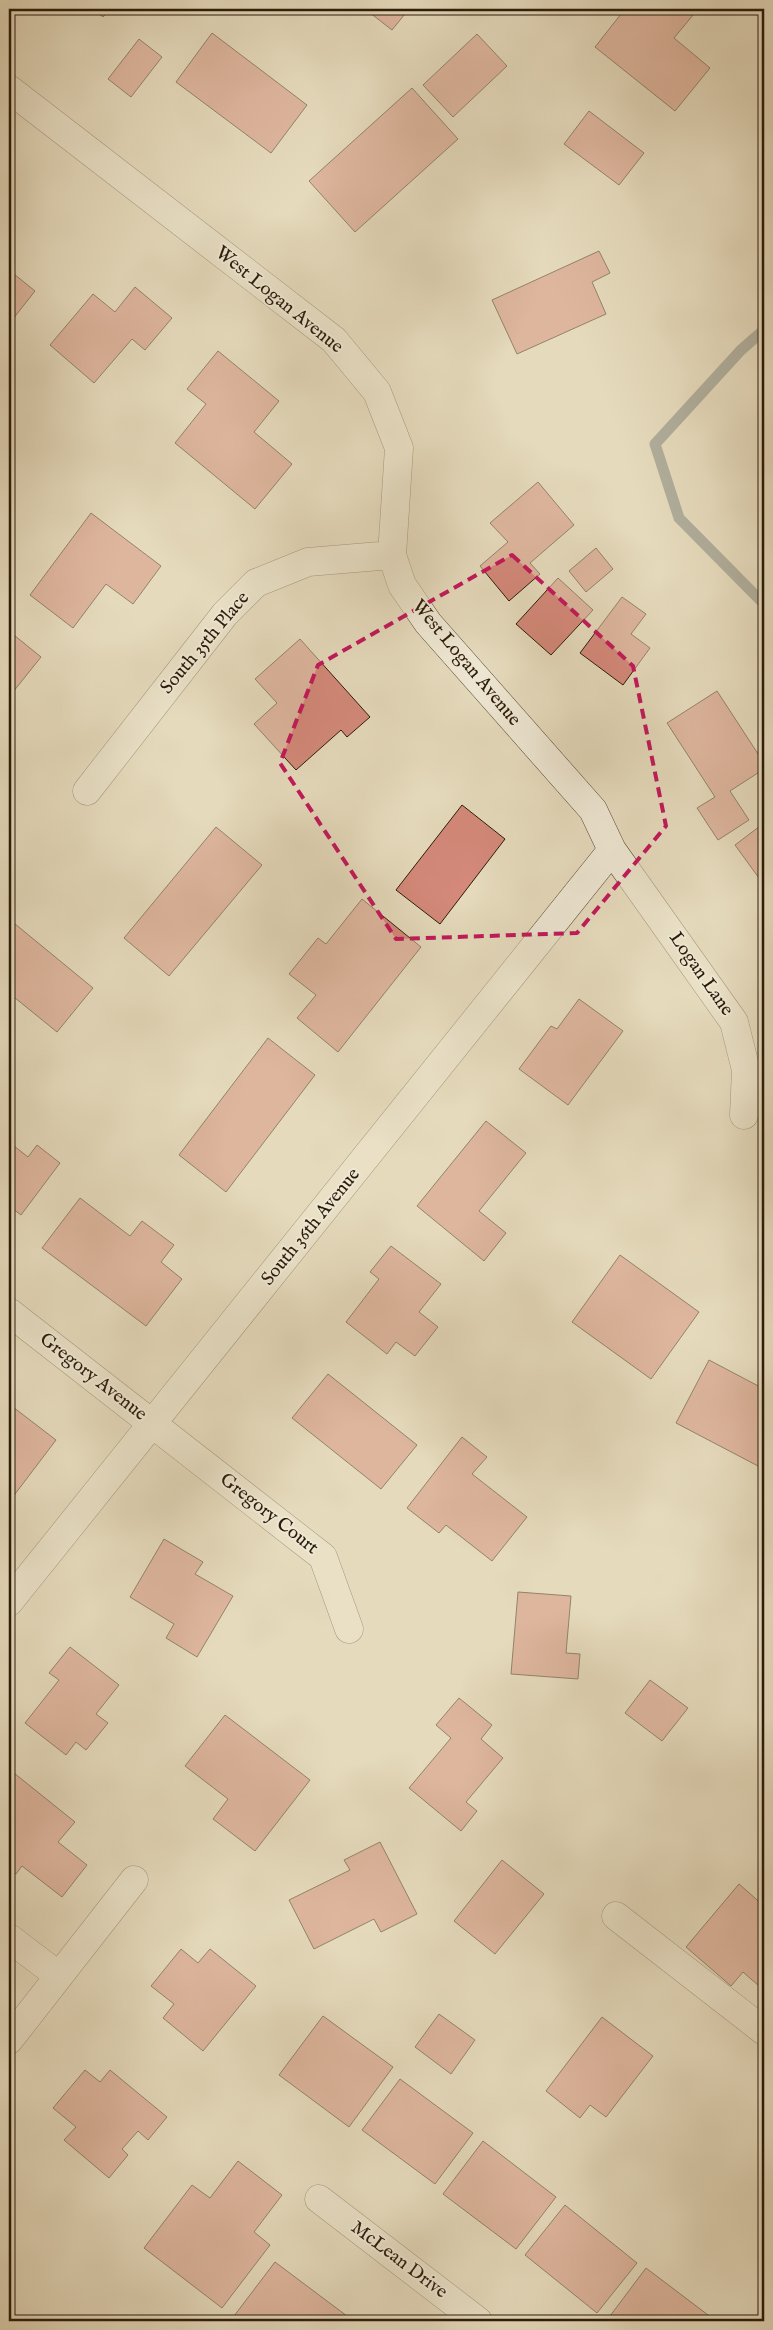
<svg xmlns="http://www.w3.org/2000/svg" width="773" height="2330" font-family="'IM FELL English',serif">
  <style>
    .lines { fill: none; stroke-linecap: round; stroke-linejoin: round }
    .stream { stroke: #6f7975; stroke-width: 11 }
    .building { fill: #d4897a; stroke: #2b1b09 }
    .minor-casing { stroke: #5a4b36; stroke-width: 29 }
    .minor { stroke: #eee7d3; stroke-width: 28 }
    .marked { fill: none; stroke: #c2185b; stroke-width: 4; stroke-dasharray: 10 6; stroke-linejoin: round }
    .labels { text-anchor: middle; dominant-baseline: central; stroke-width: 4; stroke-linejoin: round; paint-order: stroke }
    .street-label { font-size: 19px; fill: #2b1b09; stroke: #eee7d3 }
  </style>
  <rect width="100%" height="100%" fill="#e5dabc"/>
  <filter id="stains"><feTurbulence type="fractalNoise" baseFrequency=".004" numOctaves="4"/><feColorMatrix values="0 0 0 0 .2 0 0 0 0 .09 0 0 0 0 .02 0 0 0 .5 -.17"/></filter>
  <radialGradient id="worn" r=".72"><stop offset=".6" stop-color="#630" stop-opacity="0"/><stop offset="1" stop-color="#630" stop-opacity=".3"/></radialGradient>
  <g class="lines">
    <path class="stream" d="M764,330L741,350L655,444L679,518L764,604"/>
  </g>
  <path class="building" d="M93,9H110L103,17Z
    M365,9H409L392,30Z
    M625,9H698L674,38L710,68L675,111L595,47Z
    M212,33L307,105L271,153L176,82Z
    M477,34L507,66L453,117L423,85Z
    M139,39L162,57L131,97L108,79Z
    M412,88L458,139L355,232L309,181Z
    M589,111L644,153L619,185L564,144Z
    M599,251L610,273L592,282L606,314L517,354L492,300Z
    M9,270L35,291L9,324Z
    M135,287L172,318L145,350L132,339L94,383L50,345L93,294L115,312Z
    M218,351L279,401L254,432L292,464L255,509L175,443L206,404L187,389Z
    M538,482L574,525L530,563L540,574L509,601L480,566L508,542L490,523Z
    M91,513L161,566L133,604L106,584L73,628L30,595Z
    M596,548L613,569L586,592L569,571Z
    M558,578L593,610L551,655L516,624Z
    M622,597L646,614L631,634L650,648L623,685L580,653Z
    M9,631L41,657L9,697Z
    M300,639L370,717L347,737L341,730L296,770L254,724L277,703L255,679Z
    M717,691L764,763V769L730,791L749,820L718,840L697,808L715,797L667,723Z
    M462,805L505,839L440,924L396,890Z
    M764,823V885L735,845Z
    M216,827L262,865L169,976L124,938Z
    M362,899L421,947L338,1052L297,1018L316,995L289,974L318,938L326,944Z
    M9,919L93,988L57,1032L9,993Z
    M579,999L623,1031L568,1105L519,1069L551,1026L557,1029Z
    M268,1038L315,1075L226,1192L179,1155Z
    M486,1121L526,1153L479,1211L506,1233L484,1261L417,1206Z
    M9,1142L28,1157L37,1145L60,1163L21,1215L9,1206Z
    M80,1198L130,1236L142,1221L174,1245L161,1262L182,1279L146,1326L42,1248Z
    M391,1246L441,1284L419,1312L438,1327L415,1356L396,1342L387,1354L346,1322L379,1279L370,1272Z
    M620,1255L699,1312L651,1379L572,1322Z
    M709,1360L764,1389V1454L758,1466L676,1423Z
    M328,1374L417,1445L381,1489L292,1418Z
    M9,1404L56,1440L9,1502Z
    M462,1437L487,1457L472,1474L527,1517L492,1561L446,1525L439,1533L407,1508Z
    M164,1539L203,1562L195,1574L233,1596L197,1657L166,1638L174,1624L130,1597Z
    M518,1592L571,1596L566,1653L580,1654L578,1679L511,1674Z
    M70,1647L119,1685L96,1714L108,1723L86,1750L76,1742L66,1755L25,1723L59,1680L49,1673Z
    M650,1680L688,1708L662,1741L625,1713Z
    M459,1698L492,1725L481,1739L503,1758L466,1802L477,1811L461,1831L409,1788L451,1738L436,1725Z
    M225,1715L310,1780L255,1851L213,1819L228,1799L185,1766Z
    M9,1769L75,1822L58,1842L87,1865L62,1897L22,1866L16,1874L9,1868Z
    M380,1842L417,1914L381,1932L374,1919L314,1949L289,1900L350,1870L344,1860Z
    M502,1860L544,1894L495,1954L454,1921Z
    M739,1884L764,1906V1980L759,1986L743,1972L731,1986L686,1947Z
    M181,1949L198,1963L210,1949L256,1986L203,2051L163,2018L174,2004L151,1986Z
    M439,2014L475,2040L451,2074L415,2047Z
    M323,2016L393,2067L349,2127L279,2075Z
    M602,2017L653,2056L606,2117L590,2105L580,2118L546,2091Z
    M85,2070L100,2082L110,2070L167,2117L148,2140L138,2131L122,2149L128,2155L109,2178L64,2140L76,2127L53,2108Z
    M400,2079L473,2133L435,2184L362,2130Z
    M483,2141L556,2197L516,2249L443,2194Z
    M238,2161L282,2195L254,2232L270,2245L222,2308L144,2248L192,2185L210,2198Z
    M565,2205L637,2263L597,2313L525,2255Z
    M275,2262L347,2316L346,2321H241L234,2316Z
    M646,2268L716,2321L607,2320Z"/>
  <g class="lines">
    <g class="minor-casing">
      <path id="minor" d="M9,89L334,340L377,392L399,448L392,555L402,585L428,623L593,810L612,850L734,1022L746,1070L744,1115
        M87,791L225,614L256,583L308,562L392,555
        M9,1312L323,1557L349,1629
        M9,1602L612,850
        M616,1916L764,2031
        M9,1938L59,1976
        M9,2040L134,1880
        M319,2199L478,2321"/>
    </g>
    <use href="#minor" class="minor"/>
  </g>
  <path d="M0 0H773V2330H0ZM512,555L633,666L666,826L577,933L396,939L280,763L318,665Z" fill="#e5dabc" fill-opacity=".55" fill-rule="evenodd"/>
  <path class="marked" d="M512,555L633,666L666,826L577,933L396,939L280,763L318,665Z"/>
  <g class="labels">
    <g class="street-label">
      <text transform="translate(279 300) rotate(39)">West Logan Avenue</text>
      <text transform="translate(205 643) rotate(-50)">South 35th Place</text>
      <text transform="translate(466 663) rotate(50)">West Logan Avenue</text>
      <text transform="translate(701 974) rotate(55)">Logan Lane</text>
      <text transform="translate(311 1227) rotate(-51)">South 36th Avenue</text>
      <text transform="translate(93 1377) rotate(38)">Gregory Avenue</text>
      <text transform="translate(269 1514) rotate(38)">Gregory Court</text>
      <text transform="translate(399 2260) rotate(37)">McLean Drive</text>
    </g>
  </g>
  <rect width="773" height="2330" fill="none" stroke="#e5dabc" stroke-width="30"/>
  <rect x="10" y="10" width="753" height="2310" fill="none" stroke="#2b1b09" stroke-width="2.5"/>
  <rect x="15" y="15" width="743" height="2300" fill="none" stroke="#2b1b09"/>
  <rect width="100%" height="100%" filter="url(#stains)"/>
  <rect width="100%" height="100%" fill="url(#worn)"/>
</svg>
